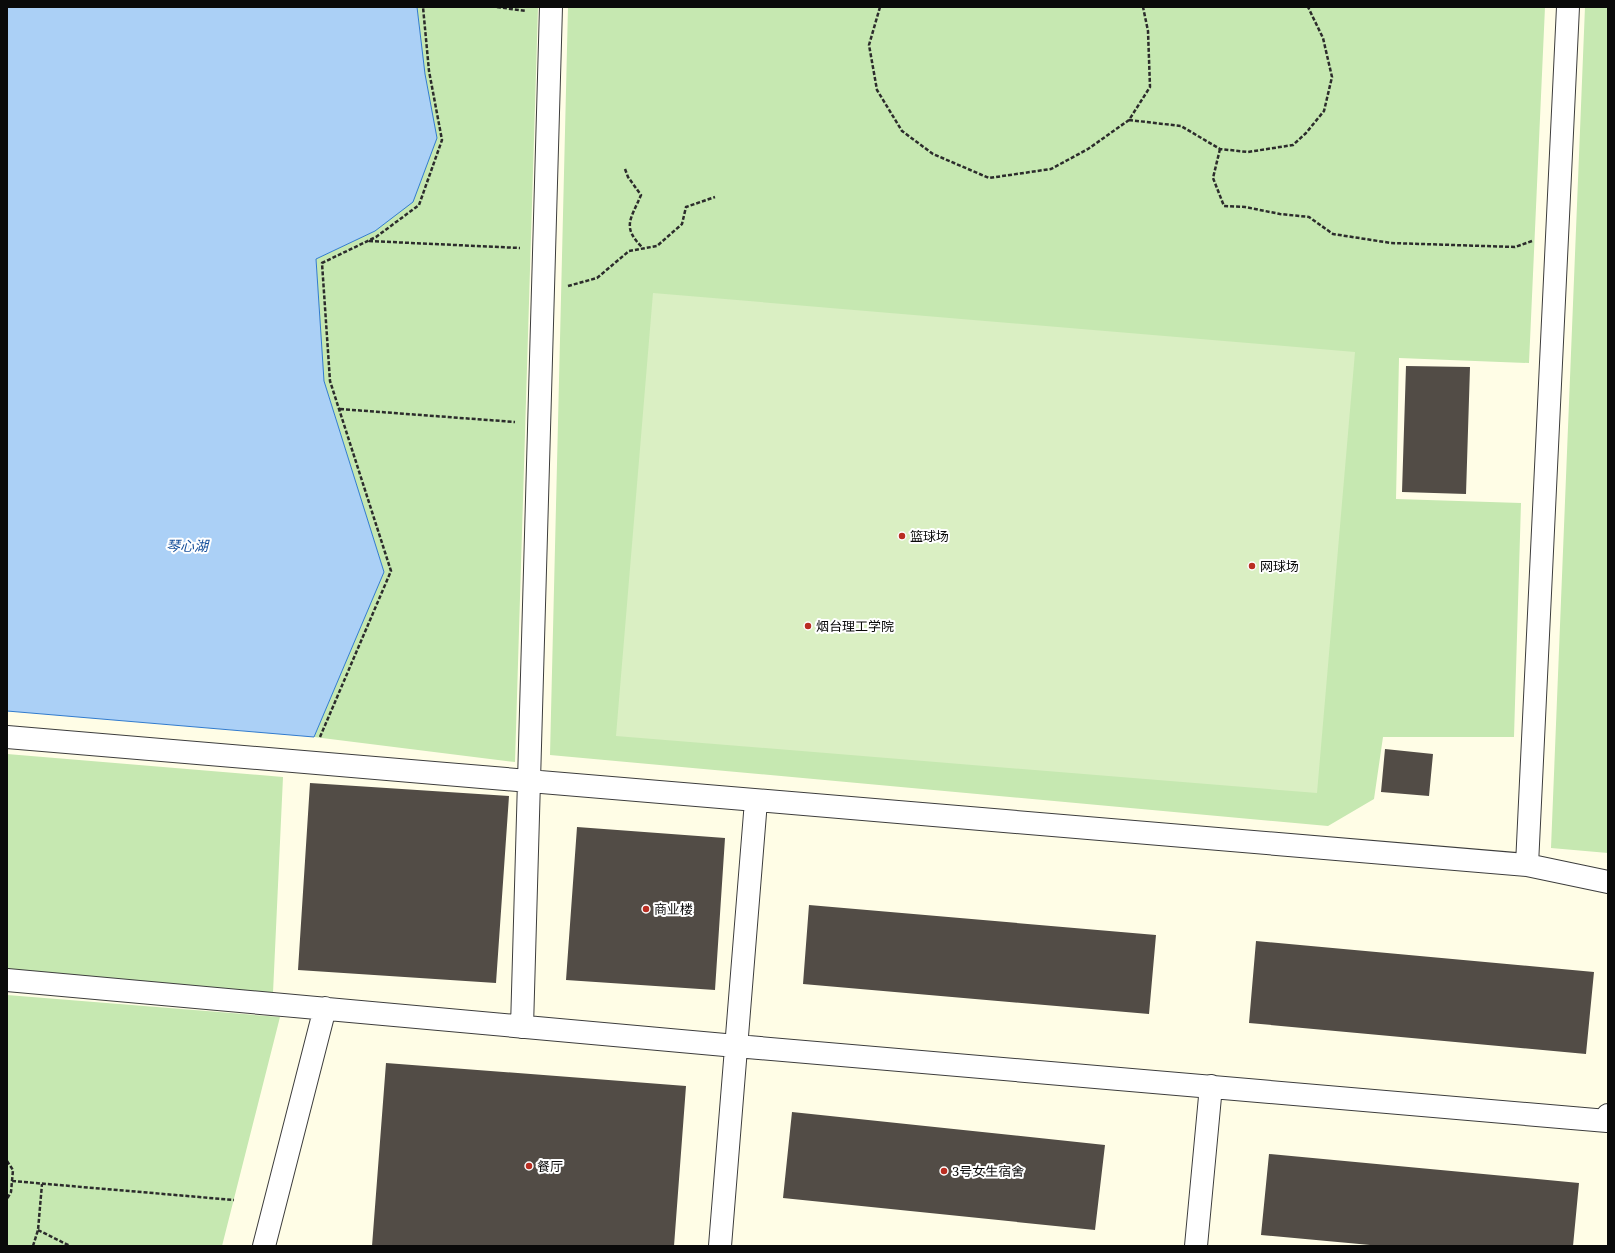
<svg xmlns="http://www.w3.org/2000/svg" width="1615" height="1253" font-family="'Noto Serif','Noto Sans SC',serif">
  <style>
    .green { fill: #c6e8b1 }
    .pitch { fill: #daefc3 }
    .water { fill: #abd0f6; stroke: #317bce }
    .building { fill: #524c46 }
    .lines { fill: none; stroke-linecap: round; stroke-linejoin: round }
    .minor-casing { stroke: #3d3d3d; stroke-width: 24 }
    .path { stroke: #2c2c2c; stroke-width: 2.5; stroke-dasharray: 4 2; stroke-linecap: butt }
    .minor { stroke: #fff; stroke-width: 22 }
    .poi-dot { fill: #b92e22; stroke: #fff; stroke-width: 1.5 }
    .labels { text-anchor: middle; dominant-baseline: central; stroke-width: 4; stroke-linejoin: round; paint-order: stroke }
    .poi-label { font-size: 13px; fill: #0a0a0a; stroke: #fff; text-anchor: start }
    .water-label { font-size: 14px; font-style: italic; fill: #144e9a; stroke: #fff }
  </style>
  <rect width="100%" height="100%" fill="#fffde6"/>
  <path class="green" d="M417,7H538L515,762L314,737L384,572L324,381L316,259L375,231L413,201L437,138L425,74Z
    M568,7H1545L1529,363L1399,358L1396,499L1521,503L1514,737H1383L1374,799L1328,826L550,755Z
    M1585,7H1608V853L1551,848Z
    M7,754L283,777L273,993L7,970Z
    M7,995L280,1017L222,1246H7Z"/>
  <path class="pitch" d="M653,293L1355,352L1317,793L616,736Z"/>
  <path class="water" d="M7,7H417L425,74L437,138L413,202L375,231L316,259L324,381L384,572L314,737L7,711Z"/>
  <path class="building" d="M1406,366L1470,367L1466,494L1402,492Z
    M1385,749L1433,754L1429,796L1381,792Z
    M310,783L509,796L496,983L298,970Z
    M577,827L725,838L715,990L566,980Z
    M809,905L1156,935L1149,1014L803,984Z
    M1256,941L1594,972L1586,1054L1249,1023Z
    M386,1063L686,1086L674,1246H372Z
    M792,1112L1105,1145L1095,1230L783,1198Z
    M1269,1154L1579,1183L1573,1246H1381L1261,1235Z"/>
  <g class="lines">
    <g class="minor-casing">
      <path id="minor" d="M7,737L1527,865L1568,7
        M1527,865L1608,882
        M7,980L736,1046L1607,1121L1608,1115
        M522,1027L551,7
        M264,1246L325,1008
        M720,1246L756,801
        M1196,1246L1211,1086"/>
    </g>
    <path class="path" d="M497,7L526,11
      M880,7L869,45L877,90L902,131L933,154L989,178L1051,169L1088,149L1129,120L1150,87L1148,31L1143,7
      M1129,120L1181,126L1220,149L1248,152L1293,145L1306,133L1324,111L1332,77L1323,38L1308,7
      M1220,149L1213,178L1224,206L1245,207L1280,214L1309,217L1333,234L1391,243L1515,247L1532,241
      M625,169L628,177L641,195C631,219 621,227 643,248
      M369,241L520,248
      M568,286L597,278L629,251L657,246L682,224L686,207L715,197
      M340,409L515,422
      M320,737L391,571L330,381L322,263L376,237L419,205L442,140L429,71L423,7
      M7,1161L13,1170L11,1192L7,1199
      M12,1181L234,1200
      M38,1230L70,1246
      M33,1246L38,1230L42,1184"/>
    <use href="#minor" class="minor"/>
  </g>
  <g class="poi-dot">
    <circle cx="902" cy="536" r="4"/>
    <circle cx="1252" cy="566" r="4"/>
    <circle cx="808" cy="626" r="4"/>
    <circle cx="646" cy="909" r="4"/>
    <circle cx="529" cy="1166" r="4"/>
    <circle cx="944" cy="1171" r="4"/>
  </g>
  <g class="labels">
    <g class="poi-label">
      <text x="910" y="536">篮球场</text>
      <text x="1260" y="566">网球场</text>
      <text x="816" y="626">烟台理工学院</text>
      <text x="654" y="909">商业楼</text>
      <text x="537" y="1166">餐厅</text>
      <text x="952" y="1171">3号女生宿舍</text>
    </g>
    <g class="water-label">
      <text x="187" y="545">琴心湖</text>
    </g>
  </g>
  <rect width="1615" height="1253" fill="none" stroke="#0a0a0a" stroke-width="16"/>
</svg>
